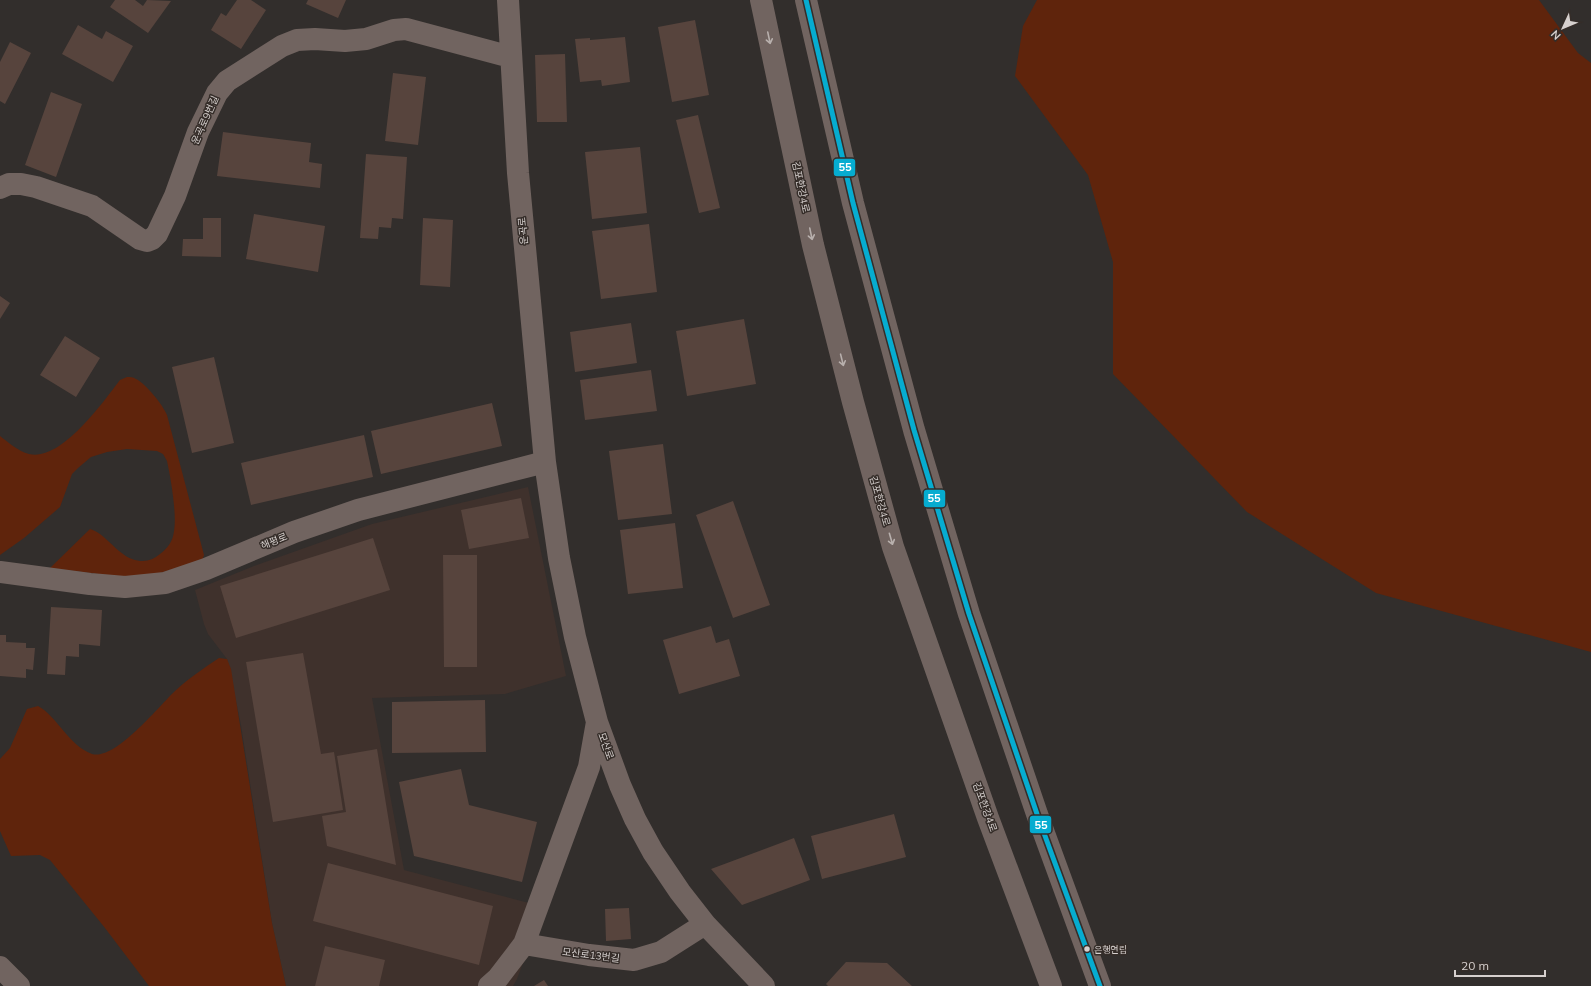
<svg xmlns="http://www.w3.org/2000/svg" width="1591" height="986" font-family="Mulish,'Noto Sans KR',sans-serif">
  <style>
    .built { fill: #3f312c }
    .green { fill: #5f240c }
    .building { fill: #57443d }
    .lines { fill: none; stroke-linecap: round; stroke-linejoin: round }
    .minor { stroke: #716460; stroke-width: 22 }
    .bus-1-casing { stroke: #352d29; stroke-width: 8 }
    .bus-1 { stroke: #06acd0; stroke-width: 5 }
    .oneway { stroke: #b8b0ad }
    .bus-dot { fill: #d6d0ce; stroke: #352d29; stroke-width: 1.5 }
    .labels { text-anchor: middle; dominant-baseline: central; stroke-width: 3; stroke-linejoin: round; paint-order: stroke }
    .bus-label { font-size: 9px; fill: #d6d0ce; stroke: #352d29; text-anchor: start }
    .street-label { font-size: 10px; fill: #d6d0ce; stroke: #352d29 }
    .line-badge { stroke: #352d29; stroke-width: 1.5 }
    .badge-label { font-size: 11px; text-anchor: middle; font-weight: bold; fill: #fff }
  </style>
  <rect width="100%" height="100%" fill="#322e2c"/>
  <path class="built" d="M528,487L566,676L505,694L372,698L404,870L544,907L517,979L513,986H286L272,923L241,725L227,659L208,634L204,624L195,590L254,566L372,524Z"/>
  <path class="green" d="M1037,0H1539L1578,53L1591,63V652L1376,593L1247,512L1113,374V262L1088,175L1015,76L1023,26Z
    M127,377C130,377 133,377 136,379C146,384 163,405 167,415L204,555L202,561L139,579L50,568L90,529C105,533 116,553 132,559C143,563 152,561 160,554C168,548 173,541 174,531C177,515 171,479 167,461L163,454L157,451L127,449L107,452L91,457L78,468L72,474L60,507L24,538L0,555V436C9,443 18,451 29,454C61,462 103,402 120,380Z
    M219,658L227,659L231,669L272,923L286,986H149L105,928L50,860L40,855L11,856L0,831V759L10,748L27,709L38,706C58,717 68,745 92,754C115,761 159,706 175,691C189,678 204,668 219,658Z"/>
  <path class="building" d="M115,0H135L143,6L147,0L171,1L148,33L110,7Z
    M237,0H251L266,10L241,49L211,30L221,13L226,16Z
    M308,0H346L338,18L306,4Z
    M695,20L709,95L672,102L658,27Z
    M78,25L102,39L106,31L133,46L113,82L62,54Z
    M625,37L630,82L602,86L601,80L580,82L575,39L590,38V40Z
    M10,42L31,53L5,104L0,101V62Z
    M565,54L567,122H537L535,55Z
    M393,73L426,77L418,145L385,141Z
    M51,92L82,104L56,177L25,165Z
    M698,115L720,208L699,213L676,120Z
    M223,132L311,143L309,162L322,164L320,188L217,176Z
    M640,147L647,213L592,219L585,152Z
    M366,154L407,157L403,219L392,218L391,228L379,227L378,239L360,238Z
    M254,214L325,226L318,272L246,259Z
    M203,218H221V257L182,256L183,239H203Z
    M423,218L453,220L450,287L420,285Z
    M649,224L657,292L601,299L592,231Z
    M0,296L10,303L0,319Z
    M744,319L756,384L687,396L676,331Z
    M631,323L637,363L575,372L570,332Z
    M65,336L100,358L76,397L40,375Z
    M214,357L234,443L192,453L172,367Z
    M651,370L657,411L585,420L580,380Z
    M492,403L502,446L381,474L371,431Z
    M364,435L373,477L251,505L241,463Z
    M663,444L672,514L618,520L609,451Z
    M521,498L529,538L469,549L461,510Z
    M733,501L770,605L733,618L696,515Z
    M675,523L683,588L628,594L620,530Z
    M373,538L390,590L236,638L220,586Z
    M443,555H477V667H444Z
    M51,607L102,610L100,646L79,644V657L66,656L65,675L47,674Z
    M711,626L716,643L729,639L740,676L679,694L663,640Z
    M0,635H6V642L26,643V648H35L33,670L26,669V678L0,676Z
    M303,653L321,754L334,752L343,810L273,822L246,662Z
    M485,700L486,752L392,753V702Z
    M377,749L396,865L327,846L322,816L346,812L337,756Z
    M461,769L469,805L537,822L522,882L414,856L399,782Z
    M894,814L906,857L822,879L811,836Z
    M794,838L810,880L742,905L711,869Z
    M328,863L493,906L479,965L313,921Z
    M629,908L631,939L606,941L605,909Z
    M325,946L385,960L379,986H315Z
    M846,962L887,963L912,986H828L826,984Z
    M544,980L548,986H534Z"/>
  <g class="lines">
    <path class="minor" d="M508,0L518,173L545,462L559,558L575,637L597,722L620,785L635,819L653,852L680,892L705,924L764,986
      M761,0L813,245L853,402L893,547L988,818L1051,986
      M806,0L853,203L914,430L969,614L1037,814L1100,986
      M0,188L9,184H21L36,187L92,206L140,239L147,241L152,239L157,234L175,196L198,132L217,93L227,81L282,46L297,40L315,39L345,41L366,39L394,30L406,29L511,57
      M0,572L90,584L125,587L165,583L206,569L294,532L358,510L545,462
      M524,944L589,767L597,722
      M0,967L19,986
      M489,986L498,978L524,944L589,955L634,960L661,952L705,924"/>
    <g class="bus-1-casing">
      <path id="bus-1" d="M806,0L853,203L914,430L969,614L1037,814L1100,986"/>
    </g>
    <use href="#bus-1" class="bus-1"/>
  </g>
  <defs><path id="oneway-shaft" d="M-6 0H5M1.5-3L5.5 0L1.5 3" fill="none" stroke-width="1.6" stroke-linecap="round" stroke-linejoin="round"/></defs>
  <g class="oneway">
    <use href="#oneway-shaft" transform="translate(769 38) rotate(78)"/>
    <use href="#oneway-shaft" transform="translate(811 234) rotate(78)"/>
    <use href="#oneway-shaft" transform="translate(842 360) rotate(76)"/>
    <use href="#oneway-shaft" transform="translate(891 539) rotate(74)"/>
  </g>
  <circle class="bus-dot" cx="1087" cy="949" r="3.5"/>
  <g class="labels">
    <g class="bus-label">
      <text x="1094" y="949">은행연립</text>
    </g>
    <g class="street-label">
      <text transform="translate(205 120) rotate(-66)">운곡로9번길</text>
      <text transform="translate(801 187) rotate(78)">김포한강4로</text>
      <text transform="translate(523 231) rotate(-95)">운곡로</text>
      <text transform="translate(880 501) rotate(74)">김포한강4로</text>
      <text transform="translate(274 541) rotate(-22)">해평로</text>
      <text transform="translate(606 746) rotate(70)">모산로</text>
      <text transform="translate(985 807) rotate(70)">김포한강4로</text>
      <text transform="translate(591 955) rotate(7)">모산로13번길</text>
    </g>
  </g>
  <g class="line-badge">
    <rect x="833" y="158" width="23" height="19" rx="4" fill="#06acd0"/>
    <rect x="923" y="489" width="23" height="19" rx="4" fill="#06acd0"/>
    <rect x="1029" y="815" width="23" height="19" rx="4" fill="#06acd0"/>
  </g>
  <g class="badge-label">
    <text x="845" y="171">55</text>
    <text x="934" y="502">55</text>
    <text x="1041" y="829">55</text>
  </g>
  <g transform="translate(1563 28) rotate(226)" stroke="#352d29" stroke-width="3" paint-order="stroke">
  <path d="M0-3L7 15L0 10L-7 15Z" fill="#d6d0ce"/>
  <text y="-6" font-size="11" font-weight="bold" text-anchor="middle" fill="#d6d0ce">N</text>
  </g>
  <path d="M1455 970v6h90v-6" fill="none" stroke="#d6d0ce" stroke-width="2"/>
  <text x="1461" y="970" font-size="12" fill="#d6d0ce" stroke="#352d29" stroke-width="3" paint-order="stroke">20 m</text>
</svg>
